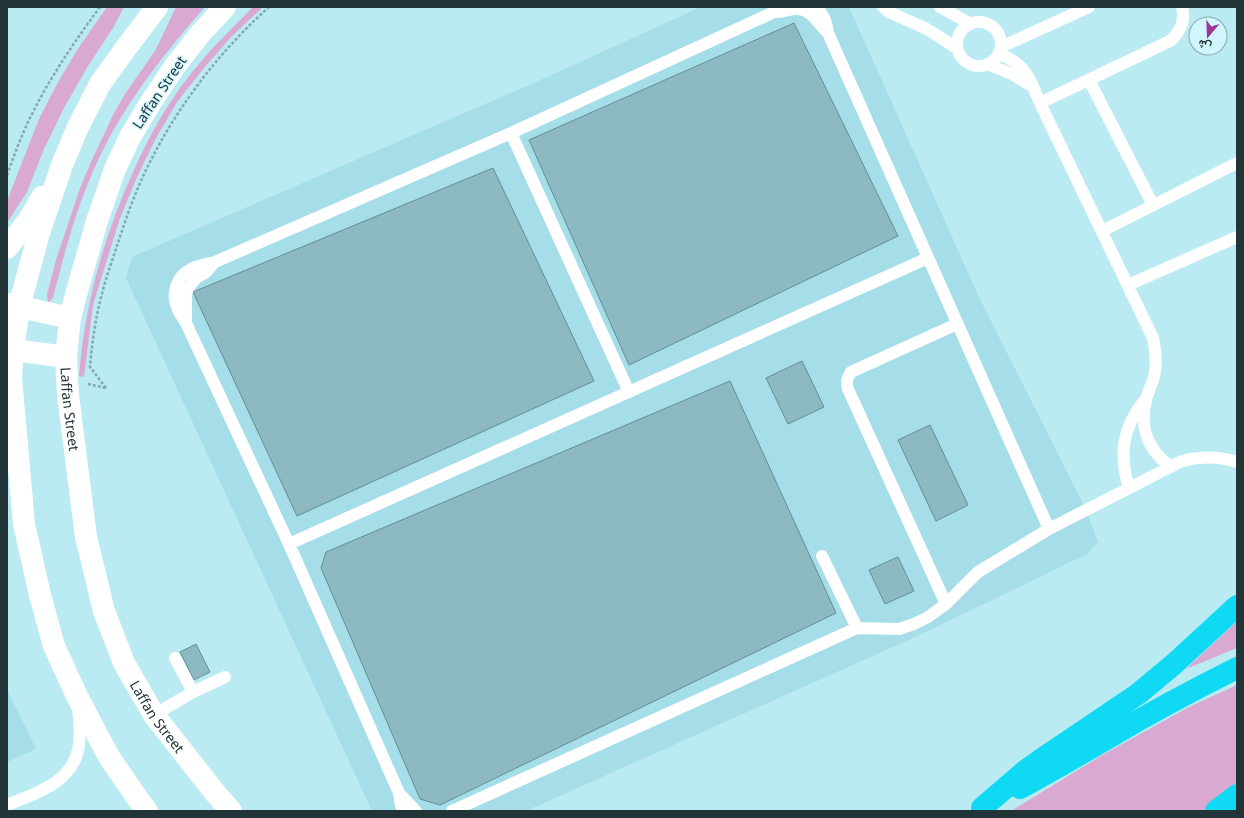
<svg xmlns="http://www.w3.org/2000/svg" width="1244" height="818" font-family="'Noto Sans',Vazirmatn,sans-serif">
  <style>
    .built { fill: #a5dee9 }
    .green { fill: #daa9d2 }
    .building { fill: #8cb9c2; stroke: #618d96 }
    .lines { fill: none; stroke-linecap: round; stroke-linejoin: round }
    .path { stroke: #84aab1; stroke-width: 2.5; stroke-dasharray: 3 2; stroke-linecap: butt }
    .service { stroke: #fff; stroke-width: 12 }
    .tertiary { stroke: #fff; stroke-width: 22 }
    .motorway { stroke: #10d9f3; stroke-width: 22 }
    .labels { text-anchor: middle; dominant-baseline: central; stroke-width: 3; stroke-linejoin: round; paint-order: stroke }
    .street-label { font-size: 14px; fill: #213438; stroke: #d0f5fc }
  </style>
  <rect width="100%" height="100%" fill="#baeaf2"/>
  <path class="built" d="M701,7H849L978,295L1086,510L1098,542L1087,554L924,633L526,811H372L126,278L132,257L545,78Z
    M7,685L9,694L36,749L7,762Z"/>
  <path class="green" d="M107,7H124L113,28L88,66L65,106L44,149L27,192L7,223V201L39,119L57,84L77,50Z
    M176,7H205C167,50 130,97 104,148C80,195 66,246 53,298L48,303L47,294L56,260L80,188L91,162L114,113L125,94L155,51Z
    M253,7H263L232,36L204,68L177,102L155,140L137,177L120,218L93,305L84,377L79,376C85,303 103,239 133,172C150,134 171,96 199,64C215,44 235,26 253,7Z
    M1237,621V648L1186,669L1234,624Z
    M1237,685V811H1011L1104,754L1189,707Z"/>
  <path class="building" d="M794,23L898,236L629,365L529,140Z
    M493,168L594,381L297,516L193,292Z
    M802,361L824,407L788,424L766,378Z
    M730,381L836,613L440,805L420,799L321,568L326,552Z
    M930,425L968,505L936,521L898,440Z
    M898,557L914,591L885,604L869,570Z
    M196,644L210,672L194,680L180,652Z"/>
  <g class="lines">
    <path class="path" d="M7,175C14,156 21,136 30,118C49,79 74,42 100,7
      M88,384L106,388
      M106,388L90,367C92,341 96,315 103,290C106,278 110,267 114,255C124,224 135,191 150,162C179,104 221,50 269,7"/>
    <path class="service" d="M883,7L889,12L927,29L958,49
      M940,7L971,24
      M774,12C782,13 788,9 796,9C811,8 818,24 828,33
      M957 44a22 22 0 1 1 44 0a22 22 0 1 1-44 0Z
      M1001,47L1089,7
      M999,54C1027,64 1029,78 1040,103L1153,338C1155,349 1157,360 1155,371C1154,382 1148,390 1146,400C1139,429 1148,450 1171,467
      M987,64L1012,74L1033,87
      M1089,80L1153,205
      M1040,103L1170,41C1180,32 1186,21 1182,7
      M511,133L629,392
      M1102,231L1237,163
      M1128,285L1237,237
      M186,323V294L188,288L196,278L206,272L214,263
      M1129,488C1119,455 1122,428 1144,401
      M1049,529L1182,461C1201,456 1218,456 1237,462
      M289,544L928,258
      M822,556L857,628
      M946,604L848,389C846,382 847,378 851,372L957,324
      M175,658L193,692
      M154,715L193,692L225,677
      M399,793L416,811
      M7,805C37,793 75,782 79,744C81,732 79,719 78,707
      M403,811L401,806L399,793L289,544L186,323C183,318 179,313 177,307C171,293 177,276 191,269C198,265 207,264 215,262L511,133L774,12L779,7
      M452,811L857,628L899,629L914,624L928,617L946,604L978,572L1049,529L828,33C827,22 824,14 816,7"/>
    <g class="tertiary">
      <path id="s1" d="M225,7L200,34L175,66L151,102L130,137L115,169L97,221L77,291L70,318L66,357L68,395L86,537L104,611L124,663L154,715L216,794L231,811"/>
      <path d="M7,248L28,221L42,197"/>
      <path d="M7,304L70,318"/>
      <path d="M7,349L66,357"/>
      <path d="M147,811L138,799L109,757L77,696L54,646L40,595L24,524L11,378L13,350L19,307L39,233L62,165L78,127L100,84L126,48L157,7"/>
    </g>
    <path class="motorway" d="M1020,788C1050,772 1079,755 1108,738C1150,713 1193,690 1237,668
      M982,808L1025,771L1049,754L1138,694L1174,664L1237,606
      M1216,811L1237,795"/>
  </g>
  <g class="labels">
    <g class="street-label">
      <text transform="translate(159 92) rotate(-56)">Laffan Street</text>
      <text stroke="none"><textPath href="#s1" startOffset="444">Laffan Street</textPath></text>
      <text stroke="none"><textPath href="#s1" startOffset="768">Laffan Street</textPath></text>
    </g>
  </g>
  <rect width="1244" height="818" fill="none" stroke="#213438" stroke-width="16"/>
  <g transform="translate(1208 36) rotate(199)"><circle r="19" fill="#d0f5fc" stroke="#8aa8ae"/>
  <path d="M0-3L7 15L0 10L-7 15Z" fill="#a03596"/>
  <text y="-6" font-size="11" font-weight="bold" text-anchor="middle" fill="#213438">ش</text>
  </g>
</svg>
